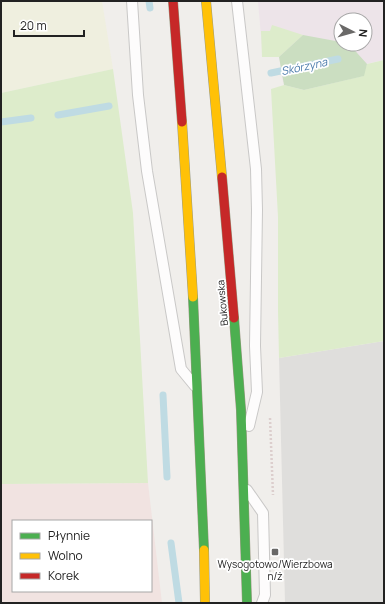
<svg xmlns="http://www.w3.org/2000/svg" width="385" height="604" font-family="Manrope,sans-serif">
  <style>
    .residential { fill: #dfdedc }
    .commercial { fill: #f1e3e1; fill-rule: evenodd }
    .industrial { fill: #ede4e9; fill-rule: evenodd }
    .farmland { fill: #efefdf }
    .grass { fill: #ddeccb }
    .forest { fill: #cbdec1 }
    .lines { fill: none; stroke-linecap: round; stroke-linejoin: round }
    .stream { stroke: #bfdbe3; stroke-width: 7 }
    .lane-casing { stroke: #c9c8c7; stroke-width: 12 }
    .fast-casing { stroke: #999a82; stroke-width: 10 }
    .slow-casing { stroke: #999a82; stroke-width: 10 }
    .jam-casing { stroke: #999a82; stroke-width: 10 }
    .path { stroke: #dccecd; stroke-width: 2.5; stroke-dasharray: 2 2; stroke-linecap: butt }
    .lane { stroke: #fdfcfc; stroke-width: 10 }
    .fast { stroke: #4caf50; stroke-width: 9 }
    .slow { stroke: #ffc107; stroke-width: 9 }
    .jam { stroke: #c62828; stroke-width: 9 }
    .poi-dot { fill: #6a6968; stroke: #fff; stroke-width: 1.5 }
    .labels { text-anchor: middle; dominant-baseline: central; stroke-width: 3.5; stroke-linejoin: round; paint-order: stroke }
    .street-label { font-size: 10px; fill: #222; stroke: #fff }
    .poi-label { font-size: 10px; fill: #222; stroke: #fff }
    .water-label { font-size: 11px; font-style: italic; fill: #4a7aab; stroke: #fff }
  </style>
  <rect width="100%" height="100%" fill="#f0eeeb"/>
  <path class="residential" d="M384,341V603H285L279,358Z"/>
  <path class="commercial" d="M148,483L162,603H1V484ZM13,521H151V591H13Z"/>
  <path class="industrial" d="M258,1H384V60L283,82L279,57L262,48ZM341,20H365V44H341Z"/>
  <path class="farmland" d="M1,1H102L113,69L1,93Z"/>
  <path class="grass" d="M272,25L303,35L279,57H262L261,31H270Z
    M384,60V341L279,358L278,311V217L271,89L284,85L304,90L363,76L367,64Z
    M113,69L133,213L148,483L1,484V93Z"/>
  <path class="forest" d="M303,35L341,42V44H349L367,64L364,76L304,90L284,85L279,57Z"/>
  <g class="lines">
    <path class="stream" d="M149,1L150,8
      M271,73L338,59
      M58,115L109,106
      M1,122L31,118
      M163,395L167,477
      M171,543L179,603"/>
    <g class="lane-casing">
      <path id="lane" d="M132,1L138,95L147,171L181,369L195,386
        M237,1L256,169L257,210L255,346L257,392L249,426
        M247,490L263,513L265,595L262,603"/>
    </g>
    <g class="fast-casing">
      <path id="fast" d="M193,297L204,550
        M234,318L241,410L247,603"/>
    </g>
    <g class="slow-casing">
      <path id="slow" d="M206,1L222,177
        M182,122L193,297
        M204,550L205,603"/>
    </g>
    <g class="jam-casing">
      <path id="jam" d="M173,1L182,122
        M222,177L234,318"/>
    </g>
    <path class="path" d="M270,418L273,495"/>
    <use href="#lane" class="lane"/>
    <use href="#fast" class="fast"/>
    <use href="#slow" class="slow"/>
    <use href="#jam" class="jam"/>
  </g>
  <rect class="poi-dot" x="271" y="548" width="8" height="8" rx="2"/>
  <g class="labels">
    <g class="street-label">
      <text transform="translate(222 303) rotate(-95)">Bukowska</text>
    </g>
    <g class="poi-label">
      <text x="275" y="564">Wysogotowo/Wierzbowa<tspan x="275" dy="12">n/ż</tspan></text>
    </g>
    <g class="water-label">
      <text transform="translate(304 66) rotate(-12)">Skórzyna</text>
    </g>
  </g>
  <rect width="385" height="604" fill="none" stroke="#222222" stroke-width="4"/>
  <rect x="12" y="520" width="140" height="72" fill="#ffffff" stroke="#a7a7a7"/>
  <rect x="20" y="533" width="20" height="6" fill="#4caf50" stroke="#a7a7a7"/>
  <text x="48" y="540" font-size="12" fill="#222222">Płynnie</text>
  <rect x="20" y="553" width="20" height="6" fill="#ffc107" stroke="#a7a7a7"/>
  <text x="48" y="560" font-size="12" fill="#222222">Wolno</text>
  <rect x="20" y="573" width="20" height="6" fill="#c62828" stroke="#a7a7a7"/>
  <text x="48" y="580" font-size="12" fill="#222222">Korek</text>
  <g transform="translate(353 32) rotate(96)"><circle r="19" fill="#ffffff" stroke="#a7a7a7"/>
  <path d="M0-3L7 15L0 10L-7 15Z" fill="#6a6968"/>
  <text y="-6" font-size="11" font-weight="bold" text-anchor="middle" fill="#222222">N</text>
  </g>
  <path d="M14 30v6h70v-6" fill="none" stroke="#222222" stroke-width="2"/>
  <text x="20" y="30" font-size="12" fill="#222222" stroke="#ffffff" stroke-width="3" paint-order="stroke">20 m</text>
</svg>
